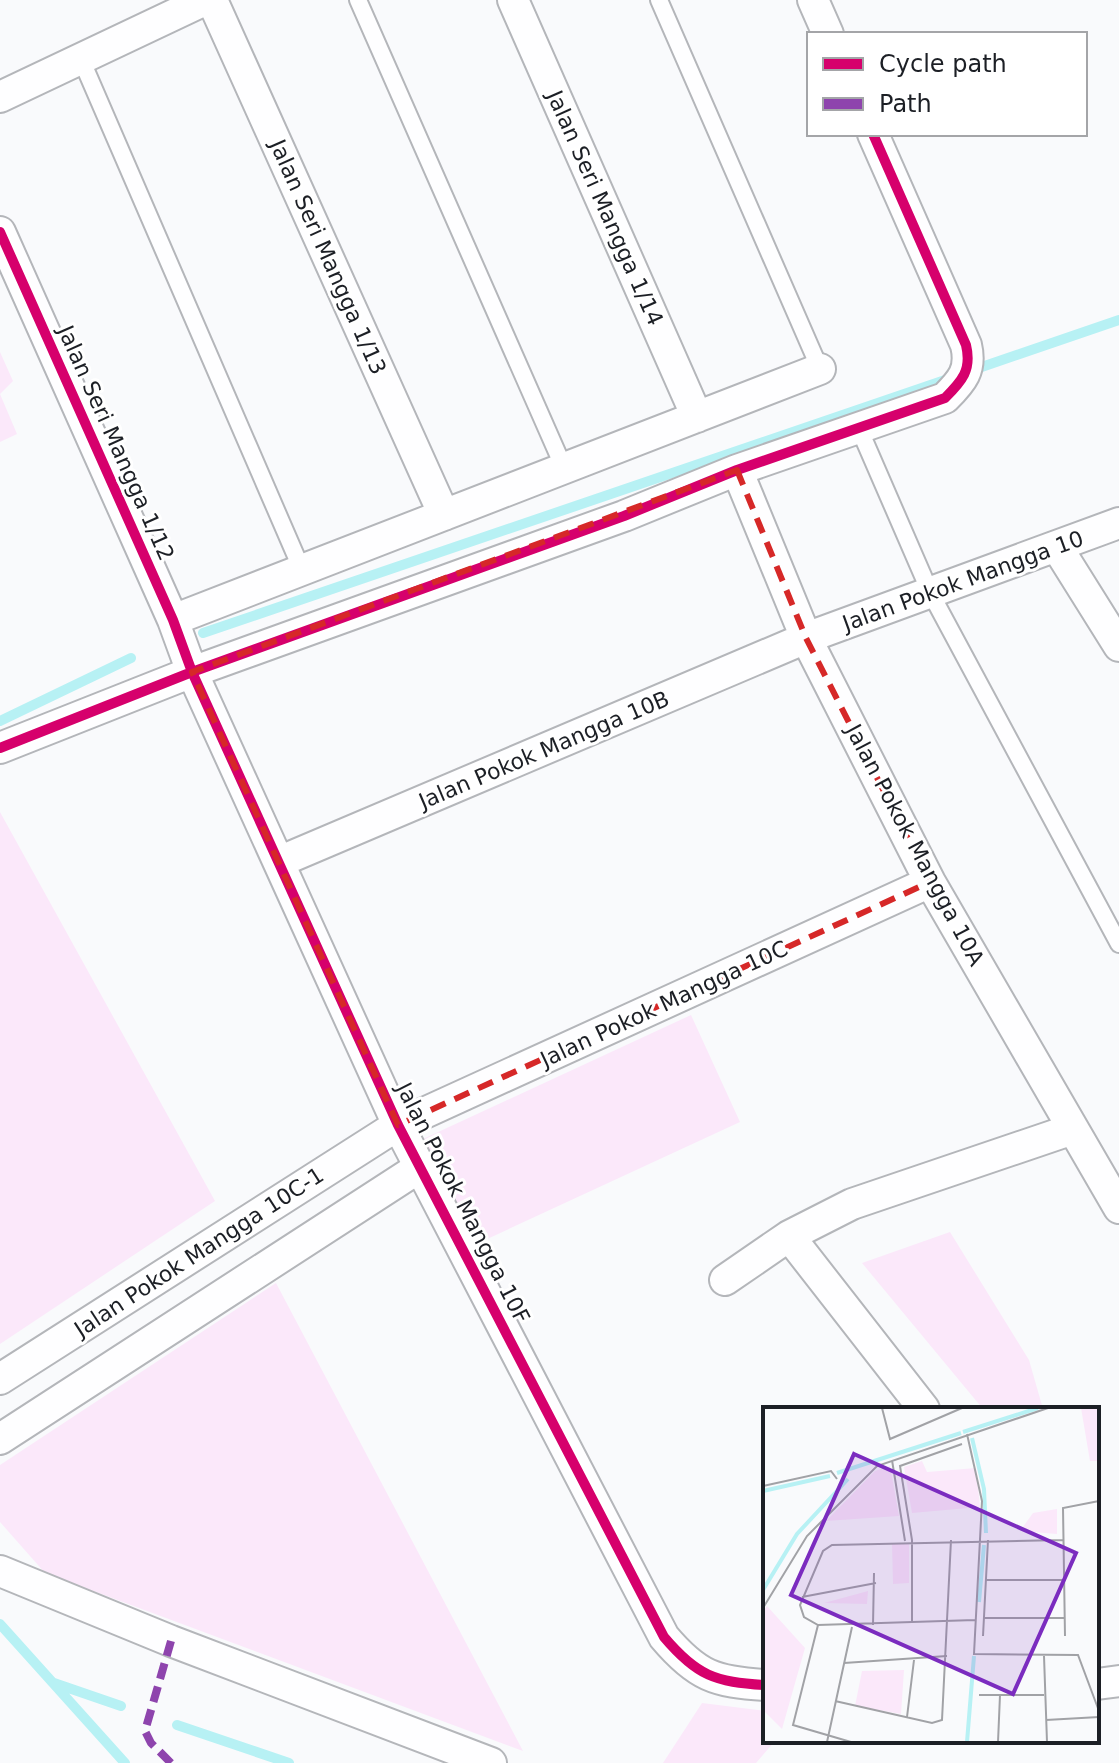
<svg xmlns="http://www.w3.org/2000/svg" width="1119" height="1763" font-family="'DejaVu Sans',sans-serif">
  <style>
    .green { fill: #fbe8fa }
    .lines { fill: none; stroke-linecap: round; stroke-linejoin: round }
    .stream { stroke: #b7f1f4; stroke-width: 10 }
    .lane-casing { stroke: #b4b6ba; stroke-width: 20 }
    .street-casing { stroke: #b4b6ba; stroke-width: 34 }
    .lane { stroke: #fefeff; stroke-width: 16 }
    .street { stroke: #fefeff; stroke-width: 30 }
    .quiet { stroke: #8e44ad; stroke-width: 8; stroke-dasharray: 16 8; stroke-linecap: butt }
    .cycleway-casing { stroke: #fff; stroke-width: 15 }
    .cycleway { stroke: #d6006c; stroke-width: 10 }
    .marked { fill: none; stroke: #d62828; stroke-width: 6; stroke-dasharray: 16 10; stroke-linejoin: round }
    .labels { text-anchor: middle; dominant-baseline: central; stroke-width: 6; stroke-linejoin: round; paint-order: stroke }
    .street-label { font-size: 22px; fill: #1c1f25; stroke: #fff }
    .inset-river { fill: none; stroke: #b7f1f4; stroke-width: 4 }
    .inset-road { fill: none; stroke: #a1a2a6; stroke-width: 2 }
    .view { fill: #7b2cbf; fill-opacity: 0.15; stroke: #7b2cbf; stroke-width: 4 }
    .inset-edge { fill: none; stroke: #1c1f25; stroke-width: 4 }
  </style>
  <rect width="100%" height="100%" fill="#f9fafc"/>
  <path class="green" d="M0,352L13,381L0,394L17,434L0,442Z
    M0,812L215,1201L0,1344Z
    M691,1015L740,1122L472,1246L423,1139Z
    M950,1232L1029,1360L1043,1409H983L862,1263Z
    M276,1283L523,1751L45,1573L0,1522V1465Z
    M702,1703L765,1711V1741H775L756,1763H663Z"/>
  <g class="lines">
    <path class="stream" d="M970,371L1119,320
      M203,633L951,378
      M0,721L131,658
      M0,1624L125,1763
      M54,1683L121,1706
      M177,1725L289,1763"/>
    <g class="lane-casing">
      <path id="lane" d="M358,0L564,468
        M659,0L820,369
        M81,59L302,570
        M858,426L930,592L1119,944"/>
    </g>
    <g class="street-casing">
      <path id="street" d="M212,0L444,515
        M513,0L697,417
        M813,0L828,34
        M0,97L205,0
        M0,232L173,620L192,672L398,1125L664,1637C697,1676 715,1682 765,1685
        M737,470L806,638L930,882L1119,1208
        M1057,547L1119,646
        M173,620L820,369
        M0,748L192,672L624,516L737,470L945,398C962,381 972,370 966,345L873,134
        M281,861L806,638L1119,523
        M789,1236L924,1409
        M725,1280L789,1236L852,1204L1073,1129
        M0,1379L398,1125L930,882
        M0,1439L420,1167
        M0,1571L171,1641L491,1763
        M1097,1684L1119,1681"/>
    </g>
    <use href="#lane" class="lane"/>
    <use href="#street" class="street"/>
    <path class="quiet" d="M171,1763L151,1743L145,1731L171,1641"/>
    <g class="cycleway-casing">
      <path id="cycleway" d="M0,232L173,620L192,672L398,1125L664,1637C697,1676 715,1682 765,1685
        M0,748L192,672L624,516L737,470L945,398C962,381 972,370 966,345L873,134"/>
    </g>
    <use href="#cycleway" class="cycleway"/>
  </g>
  <path class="marked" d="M737,470L806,638L930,882L398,1125L192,672Z"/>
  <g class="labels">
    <g class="street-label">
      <text transform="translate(605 208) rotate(66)">Jalan Seri Mangga 1/14</text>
      <text transform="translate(328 257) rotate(66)">Jalan Seri Mangga 1/13</text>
      <text transform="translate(116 443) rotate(66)">Jalan Seri Mangga 1/12</text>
      <text transform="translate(963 581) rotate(-20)">Jalan Pokok Mangga 10</text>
      <text transform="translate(544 750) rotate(-23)">Jalan Pokok Mangga 10B</text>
      <text transform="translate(915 845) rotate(62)">Jalan Pokok Mangga 10A</text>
      <text transform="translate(664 1004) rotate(-25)">Jalan Pokok Mangga 10C</text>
      <text transform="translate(463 1203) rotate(63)">Jalan Pokok Mangga 10F</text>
      <text transform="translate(199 1252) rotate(-33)">Jalan Pokok Mangga 10C-1</text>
    </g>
  </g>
  <g transform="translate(763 1407)">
    <rect width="336" height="336" fill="#f9fafc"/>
    <path d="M318,1H336V54H327ZM159,54L164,65L213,61L217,100L149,106L141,60ZM127,59L136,109L63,114L112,64ZM294,102V127L257,124L270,106ZM129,136H146V176L130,177ZM105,184L104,197L61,196ZM4,199L42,241L19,322L0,303V205ZM141,263L138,307L92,299L99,264Z" fill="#fbe8fa"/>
    <path class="inset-river" d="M200,25L275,1M209,31L221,82L223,126M74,66L198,26M0,84L67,69M0,183L34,127L85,72M216,195L221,138M204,335L211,249"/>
    <path class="inset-road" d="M119,1L127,32L199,1M204,27L219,94L211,247L315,248L336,304M129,53L142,134M0,79L68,64L74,72M223,173H301M39,190L113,176M0,201L44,129L114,59L285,1M221,211H302M212,213L55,218L41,210L37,198L60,144L69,138L300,133M149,214V133L137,59L199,37M55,218L30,318L88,335M110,218L111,166M220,229L225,133M302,229L300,101L336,94M281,249L284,335M81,256L184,249M216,288H281M72,294L169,316L179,313L188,133M144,310L151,253M283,313L336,310M64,335L89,220M235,335L237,288"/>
    <path class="view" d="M91,47L313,146L250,287L28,188Z"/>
    <rect width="336" height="336" class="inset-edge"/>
  </g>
  <rect x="807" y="32" width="280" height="104" fill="#ffffff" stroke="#a4a5a8" stroke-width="2"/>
  <rect x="823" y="58" width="40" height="12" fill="#d6006c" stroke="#a4a5a8" stroke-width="2"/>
  <text x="879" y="72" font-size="24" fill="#1c1f25">Cycle path</text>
  <rect x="823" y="98" width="40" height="12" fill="#8e44ad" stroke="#a4a5a8" stroke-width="2"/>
  <text x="879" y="112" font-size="24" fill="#1c1f25">Path</text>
</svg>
